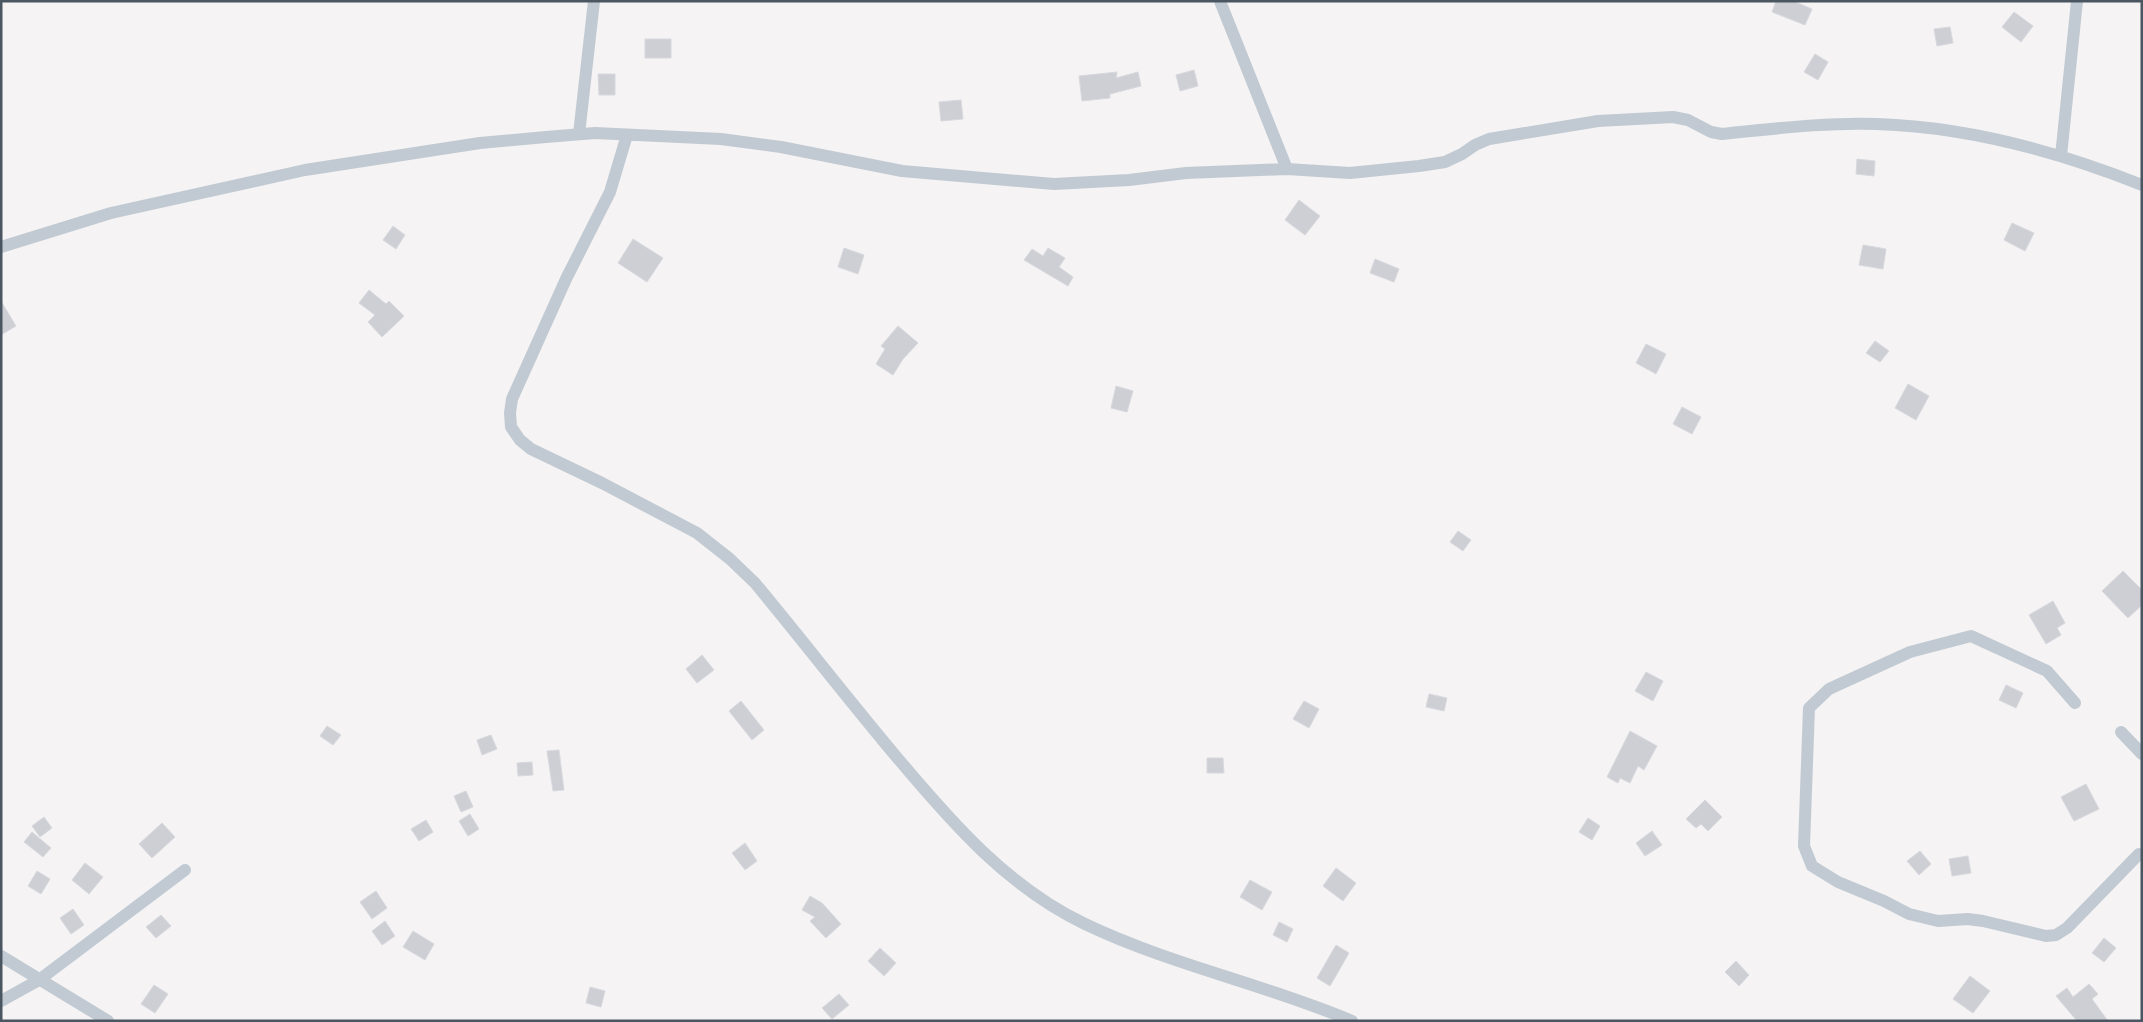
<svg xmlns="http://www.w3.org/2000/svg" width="2143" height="1022" font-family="Ubuntu,sans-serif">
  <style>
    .building { fill: #cdcfd5; stroke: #d7d9de }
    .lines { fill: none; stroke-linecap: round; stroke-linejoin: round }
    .minor { stroke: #c1cad2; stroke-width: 12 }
  </style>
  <rect width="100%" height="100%" fill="#f5f3f3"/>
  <path class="building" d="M1776,1H1793L1812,9L1805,25L1772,12Z
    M2014,12L2033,26L2021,42L2002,27Z
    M1950,27L1953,43L1937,46L1934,29Z
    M645,39H671V58H645Z
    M1815,54L1828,62L1818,80L1804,72Z
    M1194,70L1198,86L1180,91L1176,75Z
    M1117,72L1116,78L1138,72L1141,86L1110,94V98L1082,101L1079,76Z
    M598,74H615V95H599Z
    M961,100L963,119L941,121L939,102Z
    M1857,159L1875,161L1874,176L1856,174Z
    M1299,200L1320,216L1305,235L1285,220Z
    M2012,223L2034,233L2025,251L2004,240Z
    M393,226L405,235L396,249L383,240Z
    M633,239L663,258L647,282L618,263Z
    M1863,245L1886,249L1883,269L1859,265Z
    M844,248L864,255L858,274L838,267Z
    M1048,248L1065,258L1059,267L1073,277L1068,286L1024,260L1032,249L1043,256Z
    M1375,259L1399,269L1394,282L1370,273Z
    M369,290L386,304L389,301L404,316L382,337L368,322L375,315L359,303Z
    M1,301L16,326L1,335Z
    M898,326L918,343L903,359L893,375L876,364L885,349L881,346Z
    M1875,341L1889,351L1880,362L1866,353Z
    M1646,344L1666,354L1656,374L1636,363Z
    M1908,384L1929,396L1916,420L1895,408Z
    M1116,386L1133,391L1127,412L1111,408Z
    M1682,407L1701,417L1692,434L1673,424Z
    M1458,531L1471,540L1463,551L1450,542Z
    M2123,571L2142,590V605L2128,618L2102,591Z
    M2053,601L2065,623L2057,628L2061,635L2046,644L2029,615Z
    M702,655L714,670L697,683L686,669Z
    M1646,672L1663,681L1653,701L1635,691Z
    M2006,685L2023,693L2016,708L1999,700Z
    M1429,694L1447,698L1444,711L1426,707Z
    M741,701L764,730L752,740L729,711Z
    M1304,701L1319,709L1309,728L1293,719Z
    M327,726L341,735L333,745L320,736Z
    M1630,731L1657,746L1644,770L1638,766L1630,783L1620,778L1618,783L1607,777Z
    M491,735L497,749L482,755L477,740Z
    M559,750L564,790L553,791L547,751Z
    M1207,758H1223L1224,773H1207Z
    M532,762L533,775L518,776L517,763Z
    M2086,784L2099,809L2074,821L2061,797Z
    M466,791L473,807L461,812L454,796Z
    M1705,800L1722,817L1708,831L1701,824L1696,828L1686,819Z
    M470,814L479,829L468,836L459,821Z
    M44,817L52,828L40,837L32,826Z
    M1588,818L1600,826L1592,840L1579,832Z
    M426,820L433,832L419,841L411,829Z
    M162,823L175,837L152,858L139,844Z
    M1652,831L1662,845L1645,856L1636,843Z
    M32,832L51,848L43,857L24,842Z
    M745,843L757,861L745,870L732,853Z
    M1920,851L1931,864L1919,875L1907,861Z
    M1968,856L1971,873L1952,876L1949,859Z
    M85,863L103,877L89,894L72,880Z
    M1336,868L1356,883L1343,901L1323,886Z
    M37,871L50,879L41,894L28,886Z
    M1250,880L1272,892L1262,910L1240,897Z
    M376,891L387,908L372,919L360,902Z
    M810,896L822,903L841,924L826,938L810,921L815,917L802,910Z
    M73,909L84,925L71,934L60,918Z
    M161,915L171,926L156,938L146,927Z
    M385,921L395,936L382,945L372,931Z
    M1279,922L1293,929L1287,942L1273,935Z
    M413,931L434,944L425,960L403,947Z
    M2104,938L2116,948L2104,962L2092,953Z
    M1336,945L1349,953L1330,986L1317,978Z
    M880,948L896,963L884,976L868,961Z
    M1736,961L1749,975L1739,986L1725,972Z
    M1970,976L1990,991L1973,1013L1953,999Z
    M2089,984L2098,994L2092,999L2108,1021H2077L2056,996L2067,988L2073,997Z
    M154,985L168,994L155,1013L141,1004Z
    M590,987L605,991L601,1007L586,1003Z
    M839,994L849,1005L832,1019L822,1008Z"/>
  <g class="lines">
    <path class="minor" d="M1220,1L1287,169
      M579,134L594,1
      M627,135L610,192L566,279L512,399L510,413L511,427L520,440L531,449L602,483L697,533L730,559L755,583C804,642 851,703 900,761C953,824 1009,888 1085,924C1171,965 1265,984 1352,1021
      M2061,156L2077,1
      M1,247L111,213L305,170L480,143L546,137L595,133L721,139L781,147L902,171L1054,184L1129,180L1186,173L1287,169L1350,173L1419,166L1445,162L1462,154L1475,145L1489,139L1598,121L1673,117L1688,120L1711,132L1722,134C1773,129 1826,122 1877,124C1969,127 2057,151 2142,185
      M2075,703L2047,671L1971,636L1910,652L1829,689L1809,708L1804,846L1812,866L1838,882L1884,901L1909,914L1938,921L1968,919L1983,921L2046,936L2056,935L2067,928L2139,854
      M2121,732L2142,754
      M1,956L108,1021
      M1,1001L39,980L185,870"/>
  </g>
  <rect width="2143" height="1022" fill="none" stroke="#4a5661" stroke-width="5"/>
</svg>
